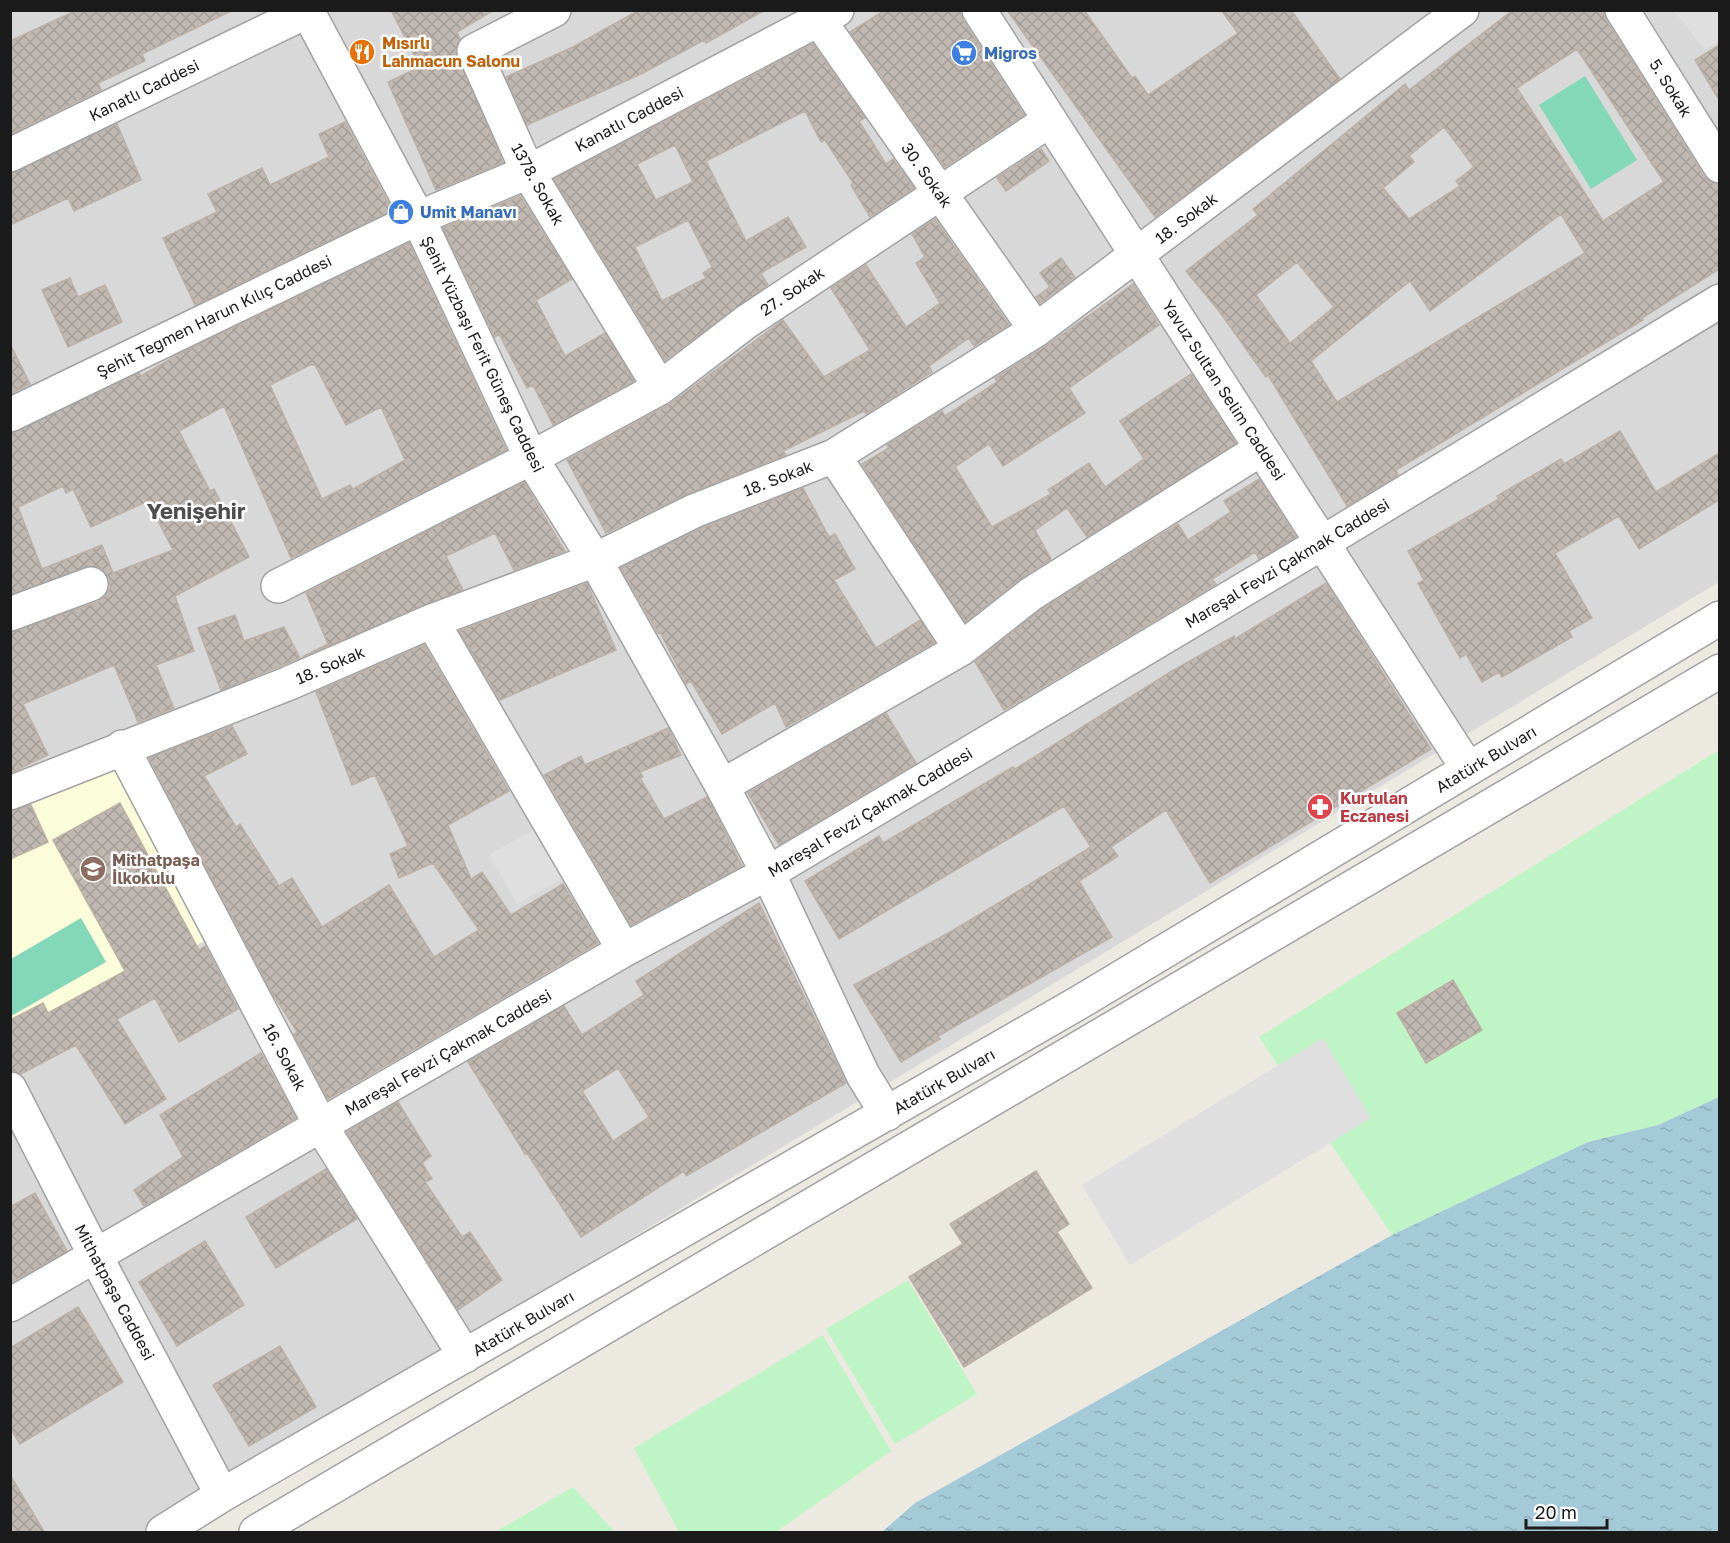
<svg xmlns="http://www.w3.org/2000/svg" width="1730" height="1543" font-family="'Golos Text',sans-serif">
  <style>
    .residential { fill: #d9d8d8 }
    .education { fill: #fbfdda }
    .park { fill: #bff5c6 }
    .pitch { fill: #83d8ba }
    .parking { fill: #dfdfdf }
    .water { fill: url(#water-ripples) }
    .building { fill: url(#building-cross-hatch); stroke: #bdb0a5; stroke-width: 1.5; fill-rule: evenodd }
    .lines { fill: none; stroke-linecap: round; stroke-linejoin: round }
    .minor-casing { stroke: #a2a2a2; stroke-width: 36 }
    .minor { stroke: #fff; stroke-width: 33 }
    .labels { text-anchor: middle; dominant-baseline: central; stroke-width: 5; stroke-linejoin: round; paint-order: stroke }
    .food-label { font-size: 16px; font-weight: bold; fill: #c56008; stroke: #fff; text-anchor: start }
    .shop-label { font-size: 16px; font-weight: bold; fill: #366cbe; stroke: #fff; text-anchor: start }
    .street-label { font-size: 16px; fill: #1b1b1b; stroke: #fff }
    .health-label { font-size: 16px; font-weight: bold; fill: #be3a42; stroke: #fff; text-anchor: start }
    .education-label { font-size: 16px; font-weight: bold; fill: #785e54; stroke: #fff; text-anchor: start }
    .district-label { font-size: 22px; font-weight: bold; fill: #4e4e4e; stroke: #fff }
  </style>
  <defs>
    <pattern id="water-ripples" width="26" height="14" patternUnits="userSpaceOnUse" patternTransform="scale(1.5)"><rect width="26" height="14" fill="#a4cad8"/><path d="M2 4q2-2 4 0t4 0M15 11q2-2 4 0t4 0" fill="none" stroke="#8dadb9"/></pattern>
    <pattern id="building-cross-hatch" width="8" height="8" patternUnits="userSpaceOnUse" patternTransform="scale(1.5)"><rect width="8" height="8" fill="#c0b8b1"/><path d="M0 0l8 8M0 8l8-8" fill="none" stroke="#a49e98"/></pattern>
  </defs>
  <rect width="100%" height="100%" fill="#ece9e1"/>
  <path class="residential" d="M10,11H1719V582L144,1532H11Z"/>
  <path class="education" d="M115,747L210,938L11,1046V799Z"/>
  <path class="park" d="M1719,750V1097L1658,1125L1588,1142L1392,1235L1259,1037Z
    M908,1280L977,1394L895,1444L826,1329Z
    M823,1335L891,1451L776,1532H679L634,1448Z
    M573,1487L615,1532H495Z"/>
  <path class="pitch" d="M1585,76L1637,160L1591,189L1539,105Z
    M81,918L106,962L11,1016V959Z"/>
  <path class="parking" d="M1674,11H1719V41L1705,50Z
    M541,825L570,874L517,904L489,855Z
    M1323,1038L1371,1118L1130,1265L1082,1185Z"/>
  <path class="water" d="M1719,1097V1532H882L915,1503L1392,1235L1588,1142L1658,1125Z"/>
  <path class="building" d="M77,10H233L142,54L145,61L98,83L101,90L10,134V41Z
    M391,10H494L457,32L460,39L455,50L503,162L436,190L388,82L420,67Z
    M639,10H765L706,43L704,40L641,74L527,125L506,77L573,47Z
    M885,10H960L963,20L1024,115L945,167L850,32Z
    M1007,10H1084L1132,78L1135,76L1148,95L1238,33L1221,10H1291L1340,79L1155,217Z
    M1513,10H1603L1606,20L1704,176L1711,182L1719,185V269L1642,318L1643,320L1396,470L1398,475L1347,506L1268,375L1266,377L1219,311L1186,271L1258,215L1253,209L1405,84L1409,90ZM1577,49L1664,182L1603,221L1517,88ZM1444,127L1474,167L1456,181L1460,186L1409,219L1383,188L1414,162L1409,156ZM1561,214L1585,253L1337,402L1311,361L1410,281L1430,311ZM1297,262L1334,307L1290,343L1256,295Z
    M813,44L865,118L859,121L886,164L893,159L914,188L870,217L851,185L853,183L825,140L821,142L805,111L706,161L746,241L788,217L806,247L761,273L768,285L665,360L554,179ZM675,145L693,182L656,200L637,164ZM688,220L712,267L703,273L706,278L662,301L635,247Z
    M1719,45V100L1695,60Z
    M345,122L392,210L195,305L163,238L217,212L208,194L262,168L270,185L329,157L319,134Z
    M117,124L141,180L74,211L68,198L10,225V173Z
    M1041,149L1049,161L1006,191L997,178Z
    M520,196L572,279L536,300L565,356L605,333L634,381L553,425L533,385L527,388L499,334L495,337L443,228Z
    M935,219L1009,325L974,346L969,338L929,366L932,372L866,414L864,411L783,451L786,455L687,494L606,533L567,460L670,404L783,320L824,377L870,350L831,288L866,265L906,327L940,303L916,263L925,257L912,234Z
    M409,243L506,450L291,558L224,406L179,431L210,491L214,489L249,557L175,596L194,651L156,665L174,708L138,722L114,665L23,704L48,755L10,773V632L98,602L106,595L110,587L109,578L103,570L94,566L10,594V433L139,373L141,376L183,352ZM310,365H315L346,425L381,407L405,460L353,489L350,485L322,499L270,385ZM63,486L66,493L73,489L91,527L148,501L173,550L113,573L102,545L42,569L18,507Z
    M1061,258L1075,277L1040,303L1036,297L1050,287L1040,273Z
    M70,278L78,297L105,285L122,322L68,347L42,290Z
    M1133,284L1159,325L1069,388L1085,413L1003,466L989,444L955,467L992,527L1051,494L1048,490L1089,463L1105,487L1144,459L1120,421L1191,374L1236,443L1087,537L1067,508L1035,530L1051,559L1020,579L965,622L862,464L889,448L887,445L942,411L945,416L997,382L995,378L1046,346Z
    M10,344L30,384L10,394Z
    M1620,431L1656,492L1719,453V500L1639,549L1619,516L1555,553L1592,618L1569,631L1572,637L1502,677L1499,672L1482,682L1466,654L1460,658L1418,583L1424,580L1408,551L1499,499L1497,496L1561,459L1564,464Z
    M1259,479L1296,537L1259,559L1255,552L1212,579L1216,584L1004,710L975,662L1042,609L1178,524L1188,540L1231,512L1224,501Z
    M524,482L565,551L514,570L495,533L446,556L463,590L302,657L328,644L306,593Z
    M803,488L829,537L835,534L855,569L834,580L876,648L920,620L934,643L786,727L775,703L722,734L691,681L686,684L660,632L658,633L621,568L702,528Z
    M587,583L616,650L500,700L459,631Z
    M1326,583L1431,749L1210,883L1166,810L1111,847L1118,856L1079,881L1112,937L938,1036L940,1039L901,1062L854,985L952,931L1091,847L1064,806L839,939L805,881L879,836L883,843L1013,767L1015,769L1172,671L1234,636L1235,639Z
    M235,615L244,641L284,627L300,658L221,690L198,628Z
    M424,645L509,791L448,825L471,879L482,872L511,915L563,884L598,943L328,1099L294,1034L297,1032L271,991L149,758L232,726L247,754L204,776L236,827L240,824L279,886L292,878L322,927L389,885L434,957L479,930L433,863L399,878L390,854L408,846L375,775L352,785L316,692Z
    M886,713L916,763L779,845L748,793Z
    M668,728L681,755L640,772L643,777L640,778L664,819L707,797L742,866L631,925L544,775L581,756L585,765Z
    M120,803L199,950L205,946L238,1009L179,1042L155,998L117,1019L166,1099L125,1124L76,1045L21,1074L10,1070V1020L43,1003L48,1013L125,971L53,840Z
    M31,805L48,842L10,859V811Z
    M759,903L846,1083L686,1176L684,1171L581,1237L527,1153L525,1154L468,1062L564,1006L582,1035L644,995L636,981ZM618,1068L649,1117L613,1141L582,1091Z
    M1453,980L1482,1030L1426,1063L1397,1013Z
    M261,1053L296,1118L144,1206L134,1190L183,1157L160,1115Z
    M398,1102L431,1156L422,1163L432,1179L425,1182L462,1237L470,1232L502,1280L458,1310L347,1132Z
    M326,1169L357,1219L276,1268L246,1217Z
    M1036,1171L1069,1224L1057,1232L1092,1288L964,1367L909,1277L963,1244L950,1224Z
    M35,1193L67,1251L10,1283V1207Z
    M205,1241L244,1305L177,1346L139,1282Z
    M78,1307L123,1382L20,1444L10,1428V1348Z
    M280,1346L316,1407L249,1446L213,1385Z
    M10,1475L45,1533H10Z"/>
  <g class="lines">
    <g class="minor-casing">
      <path id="minor" d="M307,10L418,218L531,458L595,560L722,786L768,873L863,1075L887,1114
        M554,10L474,51L528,172L660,388
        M979,10L1468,769
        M1622,10L1720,166
        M819,20L1036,330
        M10,155L310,10
        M10,415L418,218L528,172L837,10
        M834,456L961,649
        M278,586L531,458L660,388L746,322L1050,120
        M10,614L91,584
        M432,621L624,950
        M122,747L321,1126L465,1356
        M722,786L961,649L1031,594L1261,449
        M10,793L287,684L432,621L595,560L694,511L834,456L1036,330L1462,10
        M10,1089L95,1255L222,1495
        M10,1305L624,950L768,873L1322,543L1720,301
        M163,1532L222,1495L1080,1002L1720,618
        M256,1532L1720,671"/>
    </g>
    <use href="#minor" class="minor"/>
  </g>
  <defs>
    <g id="restaurant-disc" transform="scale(1.35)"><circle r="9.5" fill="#e8710a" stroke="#fff"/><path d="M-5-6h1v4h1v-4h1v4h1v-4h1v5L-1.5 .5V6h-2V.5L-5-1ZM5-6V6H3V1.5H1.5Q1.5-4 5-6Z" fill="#fff"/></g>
    <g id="supermarket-disc" transform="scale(1.35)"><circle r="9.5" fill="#3f7fe0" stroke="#fff"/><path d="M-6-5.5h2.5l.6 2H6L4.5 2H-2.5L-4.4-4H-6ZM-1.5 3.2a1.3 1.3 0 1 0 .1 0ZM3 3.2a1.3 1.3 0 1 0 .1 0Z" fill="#fff"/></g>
    <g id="shop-disc" transform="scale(1.35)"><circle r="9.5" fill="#3f7fe0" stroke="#fff"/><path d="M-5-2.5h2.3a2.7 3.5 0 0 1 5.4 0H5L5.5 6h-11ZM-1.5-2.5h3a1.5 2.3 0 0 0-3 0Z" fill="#fff"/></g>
    <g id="pharmacy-disc" transform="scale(1.35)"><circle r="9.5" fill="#e0444e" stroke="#fff"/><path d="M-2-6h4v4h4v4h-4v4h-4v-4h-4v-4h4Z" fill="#fff"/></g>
    <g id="school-disc" transform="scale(1.35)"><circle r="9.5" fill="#8d6e63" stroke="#fff"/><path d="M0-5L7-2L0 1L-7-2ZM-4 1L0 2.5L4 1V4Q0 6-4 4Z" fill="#fff"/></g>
  </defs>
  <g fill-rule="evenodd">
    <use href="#restaurant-disc" x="362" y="52"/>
    <use href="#supermarket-disc" x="964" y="53"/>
    <use href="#shop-disc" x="401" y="212"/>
    <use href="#pharmacy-disc" x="1320" y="807"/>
    <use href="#school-disc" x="93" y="869"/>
  </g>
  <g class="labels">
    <g class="food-label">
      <text x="382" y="43">Mısırlı<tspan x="382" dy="18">Lahmacun Salonu</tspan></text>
    </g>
    <g class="shop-label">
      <text x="984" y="53">Migros</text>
      <text x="420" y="212">Umit Manavı</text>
    </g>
    <g class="street-label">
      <text transform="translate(1671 88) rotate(58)">5. Sokak</text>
      <text transform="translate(144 90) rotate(-26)">Kanatlı Caddesi</text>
      <text transform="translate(629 119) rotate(-28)">Kanatlı Caddesi</text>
      <text transform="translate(927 175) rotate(55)">30. Sokak</text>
      <text transform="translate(538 184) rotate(61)">1378. Sokak</text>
      <text transform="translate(1186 218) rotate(-37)">18. Sokak</text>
      <text transform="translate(792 291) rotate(-34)">27. Sokak</text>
      <text transform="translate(214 316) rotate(-26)">Şehit Teğmen Harun Kılıç Caddesi</text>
      <text transform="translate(483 354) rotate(64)">Şehit Yüzbaşı Ferit Güneş Caddesi</text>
      <text transform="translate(1224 390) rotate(57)">Yavuz Sultan Selim Caddesi</text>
      <text transform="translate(778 478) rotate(-21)">18. Sokak</text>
      <text transform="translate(1287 563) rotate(-31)">Mareşal Fevzi Çakmak Caddesi</text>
      <text transform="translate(330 665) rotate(-23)">18. Sokak</text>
      <text transform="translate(1486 759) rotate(-31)">Atatürk Bulvarı</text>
      <text transform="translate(870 812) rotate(-31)">Mareşal Fevzi Çakmak Caddesi</text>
      <text transform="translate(448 1052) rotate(-30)">Mareşal Fevzi Çakmak Caddesi</text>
      <text transform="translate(285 1057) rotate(62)">16. Sokak</text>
      <text transform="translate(944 1081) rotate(-30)">Atatürk Bulvarı</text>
      <text transform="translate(115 1292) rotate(62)">Mithatpaşa Caddesi</text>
      <text transform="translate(523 1323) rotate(-30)">Atatürk Bulvarı</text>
    </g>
    <g class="health-label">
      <text x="1340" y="798">Kurtulan<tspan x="1340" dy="18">Eczanesi</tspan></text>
    </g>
    <g class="education-label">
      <text x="112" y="860">Mithatpaşa<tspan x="112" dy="18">İlkokulu</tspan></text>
    </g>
    <g class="district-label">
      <text x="196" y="510">Yenişehir</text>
    </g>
  </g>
  <rect width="1730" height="1543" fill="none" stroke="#1b1b1b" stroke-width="24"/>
  <path d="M1526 1519v9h81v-9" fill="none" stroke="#1b1b1b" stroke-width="3"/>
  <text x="1535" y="1519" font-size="18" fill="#1b1b1b" stroke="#ffffff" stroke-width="4.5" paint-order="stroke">20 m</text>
</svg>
